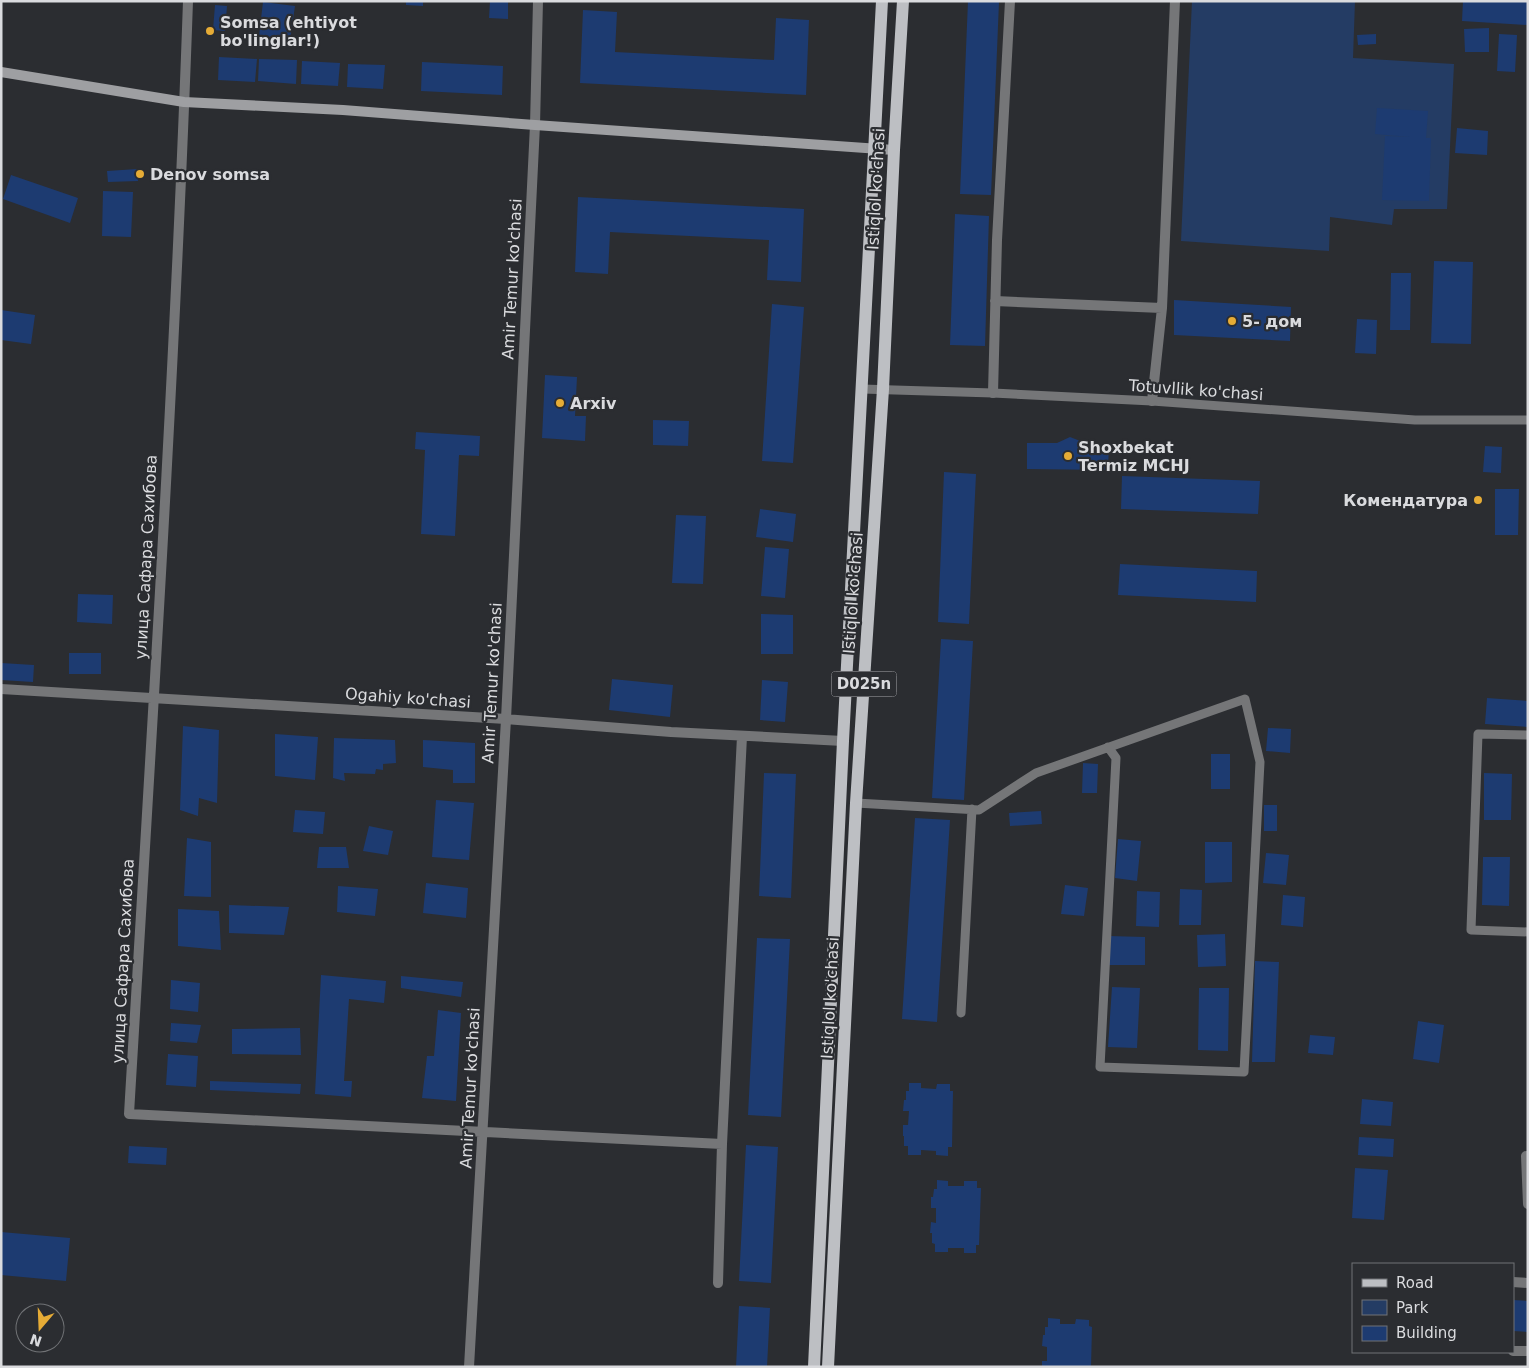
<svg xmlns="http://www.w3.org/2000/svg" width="1529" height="1368" font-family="'DejaVu Sans',sans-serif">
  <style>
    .green { fill: #243c64 }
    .building { fill: #1d3b71 }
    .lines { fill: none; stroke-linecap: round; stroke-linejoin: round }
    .lane { stroke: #757678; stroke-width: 9 }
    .street { stroke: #757678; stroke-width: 10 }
    .secondary { stroke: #9e9fa2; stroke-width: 10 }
    .primary { stroke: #bdbfc3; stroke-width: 12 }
    .poi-dot { fill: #e6ac36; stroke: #2b2d31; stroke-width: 2 }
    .labels { text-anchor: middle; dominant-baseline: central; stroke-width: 4.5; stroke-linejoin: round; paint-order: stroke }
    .shield { fill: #2b2d31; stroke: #a6a7aa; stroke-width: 1 }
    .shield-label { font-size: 15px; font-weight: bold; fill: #dadbde }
    .poi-label { font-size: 16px; font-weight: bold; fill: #dadbde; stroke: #2b2d31; text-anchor: start }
    .street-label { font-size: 16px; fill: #dadbde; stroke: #2b2d31 }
  </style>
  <rect width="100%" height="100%" fill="#2b2d31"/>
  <path class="green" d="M1192,1H1355L1353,58L1454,64L1447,209H1394L1392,225L1330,217L1329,251L1181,241Z"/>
  <path class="building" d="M406,1H423V6L406,5Z
    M490,1H508V19L489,18Z
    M968,1L999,2L991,195L960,194Z
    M1463,1H1528V25L1462,21Z
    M263,2L295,6L290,40L259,36Z
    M215,5L227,6L225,31L213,30Z
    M583,10L617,12L615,52L774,60L776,18L809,20L806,95L580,83Z
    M1489,28V52H1465L1464,29Z
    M1376,34V44L1358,45L1357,35Z
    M1499,34L1517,35L1515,72L1497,71Z
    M219,57L257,59L255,82L218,80Z
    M259,59L297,60L296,84L258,81Z
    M302,61L340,63L338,86L301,84Z
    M422,62L503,66L502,95L421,91Z
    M348,64L385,65L383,89L347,87Z
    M1377,108L1428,111L1426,138H1431L1429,201L1382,200L1385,136L1411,137L1375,134Z
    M1457,128L1488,131L1487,155L1455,153Z
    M137,169L138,181L108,182L107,171Z
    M11,175L78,198L70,223L3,199Z
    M103,191L133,192L131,237L102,236Z
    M578,197L804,209L801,282L767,280L769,240L610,232L608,274L575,272Z
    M955,214L989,216L985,346L950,345Z
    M1434,261L1473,262L1471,344L1431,343Z
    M1391,273H1411L1410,330H1390Z
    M1174,300L1291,307L1290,341L1174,335Z
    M772,304L804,307L793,463L762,461Z
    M1,310L35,315L31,344L1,340Z
    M1357,319L1377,320L1376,354L1355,353Z
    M545,375L577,377L575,416H586L585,441L542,438Z
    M653,420L689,421L688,446L653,445Z
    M416,432L480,436L479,456L459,455L455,536L421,534L425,450L415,449Z
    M1070,437L1088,444H1109L1108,470L1027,469V443H1057Z
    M1485,446L1502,447L1501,473L1483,472Z
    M944,472L976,474L969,624L938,622Z
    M1122,476L1260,481L1258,514L1121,509Z
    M1495,489H1519L1518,535H1495Z
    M760,509L796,514L793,542L756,537Z
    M676,515L706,516L703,584L672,583Z
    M765,547L789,549L785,598L761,596Z
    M1120,564L1257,571L1256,602L1118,595Z
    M78,594L113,595L112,624L77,622Z
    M761,614L793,615V654H761Z
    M941,639L973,641L964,800L932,798Z
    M69,653H101V674H69Z
    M1,663L34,665L33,682L1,680Z
    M612,679L673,685L670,717L609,710Z
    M762,680L788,682L785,722L760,720Z
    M1487,698L1528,701V727L1485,724Z
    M183,726L219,730L217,803L199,798L198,816L180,810Z
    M1268,728L1291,729L1290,753L1266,751Z
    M275,734L318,737L315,780L275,776Z
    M334,738L395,740L396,763L383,764V770L376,769L375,774L344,773L345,781L333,778Z
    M423,740L475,743V783H453V770L423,767Z
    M1211,754H1230V789H1211Z
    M1083,763L1098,764L1097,793H1082Z
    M764,773L796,774L791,898L759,896Z
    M1484,773L1512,774L1511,820H1484Z
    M436,800L474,803L469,860L432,857Z
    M1264,805H1277V831H1264Z
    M295,810L325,812L323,834L293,832Z
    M1041,811L1042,824L1010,826L1009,813Z
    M915,818L950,820L937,1022L902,1019Z
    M369,826L393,831L388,855L363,851Z
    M187,838L211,842V897L184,896Z
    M1118,839L1141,841L1137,881L1115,878Z
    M1205,842H1232V882L1205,883Z
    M319,847H346L349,868H317Z
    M1266,853L1289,855L1286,885L1263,883Z
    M1483,857H1510L1509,906L1482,905Z
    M426,883L468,888L466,918L423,913Z
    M1065,885L1088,888L1084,916L1061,914Z
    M338,886L378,889L375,916L337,912Z
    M1180,889L1202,890L1201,925H1179Z
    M1137,891L1160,892L1159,927L1136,926Z
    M1283,895L1305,897L1303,927L1281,925Z
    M229,905L289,907L284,935L229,933Z
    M178,909L219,911L221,950L178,946Z
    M1225,934L1226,966L1198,967L1197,935Z
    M1108,936L1145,937V965H1108Z
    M757,938L790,939L781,1117L748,1115Z
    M1255,961L1279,962L1275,1062H1252Z
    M321,975L386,981L384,1003L349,999L344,1081H352L351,1097L315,1094Z
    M401,976L463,982L461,997L401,988Z
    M171,980L200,983L198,1012L170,1009Z
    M1112,987L1140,988L1137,1048L1108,1047Z
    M1199,988H1229L1228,1051L1198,1050Z
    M438,1010L461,1013L456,1101L422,1098L427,1056H434Z
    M1418,1021L1444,1025L1439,1063L1413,1059Z
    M171,1023L201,1025L197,1043L170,1041Z
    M300,1028L301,1055L232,1054V1029Z
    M1310,1035L1335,1037L1333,1055L1308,1053Z
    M168,1054L198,1056L196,1087L166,1085Z
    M210,1081L301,1084L300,1094L210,1090Z
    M909,1083H921V1088L936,1089L937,1084H950V1091H953L952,1147H948V1156L936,1155V1151L921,1150V1155H908V1146H904V1136H903V1125H908L909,1111H903L904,1100H906V1091H909Z
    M1362,1099L1393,1102L1391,1126L1360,1124Z
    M1359,1137L1394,1139L1393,1157L1358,1155Z
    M746,1145L778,1147L771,1283L739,1281Z
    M129,1146L167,1148L166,1165L128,1163Z
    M1355,1168L1388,1170L1384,1220L1352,1218Z
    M937,1180L948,1181V1186H964V1181H977V1188H981L979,1245H976V1253H964V1248H948V1252H935V1244L932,1243V1233H930L931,1222L936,1223V1208H931V1197H933L934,1189H937Z
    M1,1232L70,1238L66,1281L1,1275Z
    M1513,1300L1528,1301V1332L1513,1331Z
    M739,1306L770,1308L767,1367H736Z
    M1048,1318L1060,1319V1324H1075L1076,1319L1089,1320V1326L1092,1327L1091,1367H1042V1361H1047V1347L1042,1346L1043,1335H1045V1327H1048Z"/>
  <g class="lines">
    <path class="lane" d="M862,389L993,393L1152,401L1415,420H1528
      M1528,735L1478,734L1471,930L1528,932
      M856,803L979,810L1036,773L1245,699L1260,762L1244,1072L1100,1067L1116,758L1108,747
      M961,1013L972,809"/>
    <path class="street" d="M188,1C175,373 151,744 129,1114L722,1144
      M995,301L1162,308
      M993,393L997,240L1010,1
      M1152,401L1162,308L1175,1
      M1,689L506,719L671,732L843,741
      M1528,1156H1526L1528,1204
      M1513,1282L1528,1283
      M718,1283L722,1144L742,736
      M1513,1351H1528
      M469,1367L506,719L535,125L538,1"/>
    <path class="secondary" d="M1,72L184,102L343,110L535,125L894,150"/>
    <path class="primary" d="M814,1367L843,741L882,1
      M828,1367L856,803L883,389L894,150L903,1"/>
  </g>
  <g class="poi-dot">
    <circle cx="210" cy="31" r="5"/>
    <circle cx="140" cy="174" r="5"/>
    <circle cx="1232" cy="321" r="5"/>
    <circle cx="560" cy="403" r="5"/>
    <circle cx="1068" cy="456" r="5"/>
    <circle cx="1478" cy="500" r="5"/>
  </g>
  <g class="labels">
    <rect class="shield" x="831.5" y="671.5" width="65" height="25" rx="4"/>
    <g class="shield-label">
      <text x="864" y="684">D025n</text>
    </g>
    <g class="poi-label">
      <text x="220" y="22">Somsa (ehtiyot<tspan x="220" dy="18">bo'linglar!)</tspan></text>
      <text x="150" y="174">Denov somsa</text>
      <text x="1242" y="321">5- дом</text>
      <text x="570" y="403">Arxiv</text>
      <text x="1078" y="447">Shoxbekat<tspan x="1078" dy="18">Termiz MCHJ</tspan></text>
      <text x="1468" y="500" text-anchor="end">Комендатура</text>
    </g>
    <g class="street-label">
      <text transform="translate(876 189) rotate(-87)">Istiqlol ko'chasi</text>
      <text transform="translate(512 279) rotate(-87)">Amir Temur ko'chasi</text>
      <text transform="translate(1196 390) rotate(4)">Totuvllik ko'chasi</text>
      <text transform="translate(146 557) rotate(-87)">улица Сафара Сахибова</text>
      <text transform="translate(853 593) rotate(-86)">Istiqlol ko'chasi</text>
      <text transform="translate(492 683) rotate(-87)">Amir Temur ko'chasi</text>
      <text transform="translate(408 698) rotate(4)">Ogahiy ko'chasi</text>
      <text transform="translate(123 961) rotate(-87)">улица Сафара Сахибова</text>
      <text transform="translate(830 998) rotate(-87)">Istiqlol ko'chasi</text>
      <text transform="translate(470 1088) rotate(-87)">Amir Temur ko'chasi</text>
    </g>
  </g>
  <rect width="1529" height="1368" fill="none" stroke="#dadbde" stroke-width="5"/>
  <rect x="1352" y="1263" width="162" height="90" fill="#2b2d31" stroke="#717376"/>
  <rect x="1362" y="1279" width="25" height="8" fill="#bdbfc3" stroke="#717376"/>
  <text x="1396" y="1288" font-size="15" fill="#dadbde">Road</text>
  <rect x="1362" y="1300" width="25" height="15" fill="#243c64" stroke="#717376"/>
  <text x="1396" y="1313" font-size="15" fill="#dadbde">Park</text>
  <rect x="1362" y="1326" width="25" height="15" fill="#1d3b71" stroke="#717376"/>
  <text x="1396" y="1338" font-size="15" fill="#dadbde">Building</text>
  <g transform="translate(40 1328) rotate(199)"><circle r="24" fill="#2b2d31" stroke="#717376"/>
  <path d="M0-4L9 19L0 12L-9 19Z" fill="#e6ac36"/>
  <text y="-8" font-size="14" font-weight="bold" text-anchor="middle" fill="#dadbde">N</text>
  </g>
</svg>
